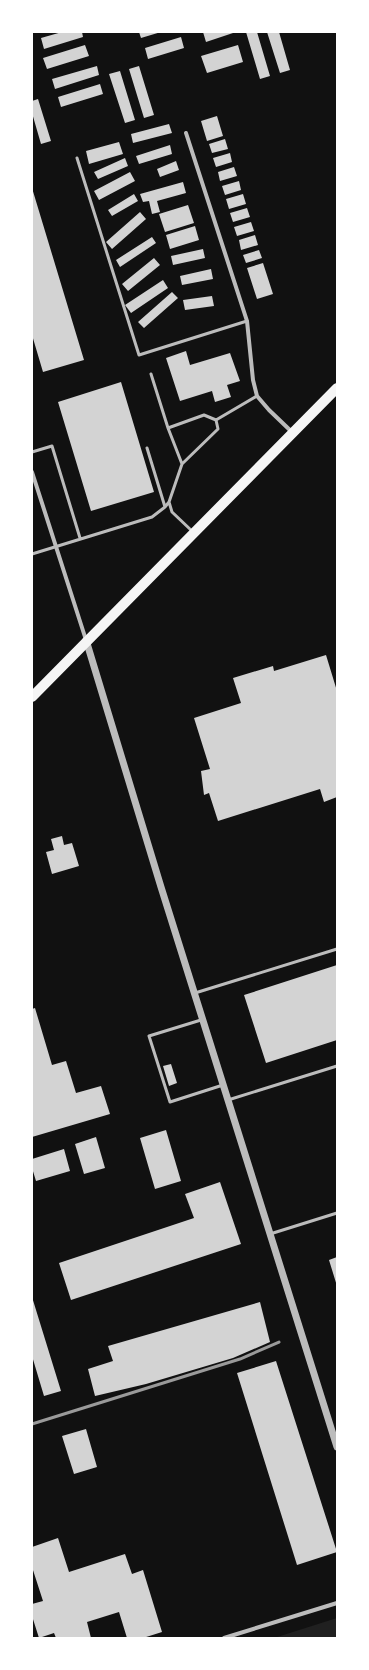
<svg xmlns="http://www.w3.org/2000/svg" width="369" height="1670" font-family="'Golos Text',sans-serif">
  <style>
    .green { fill: #202020 }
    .building { fill: #d3d3d3 }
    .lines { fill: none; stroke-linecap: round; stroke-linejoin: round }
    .service { stroke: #bcbcbc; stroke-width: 3 }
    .minor { stroke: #bcbcbc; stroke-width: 4 }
    .tertiary { stroke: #bcbcbc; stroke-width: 7 }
    .primary { stroke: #f5f5f5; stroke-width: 10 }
    .rail { stroke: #9a9a9a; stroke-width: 3 }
  </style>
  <rect width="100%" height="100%" fill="#111"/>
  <path class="green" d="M337,1618V1638H274Z"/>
  <path class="building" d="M62,32H82L83,37L44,49L41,38Z
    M139,32H161L141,38Z
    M203,32H236L206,42Z
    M246,32H257L270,76L260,79Z
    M267,32H279L290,70L280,73Z
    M181,37L184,48L148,59L145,48Z
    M85,45L89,56L47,69L43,58Z
    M238,45L243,62L207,73L201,56Z
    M97,66L99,75L55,89L52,79Z
    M139,66L154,115L144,118L129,69Z
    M120,71L135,120L125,123L109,74Z
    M100,84L103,94L61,107L58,97Z
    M38,99L51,141L41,144L32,113V101Z
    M217,116L223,136L207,141L201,121Z
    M169,124L172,133L133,143L131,134Z
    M225,139L228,149L212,153L209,144Z
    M119,142L123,154L89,164L86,151Z
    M170,145L172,154L139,164L136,156Z
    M230,153L232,162L216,167L213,158Z
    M125,158L128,166L98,179L94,172Z
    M176,161L179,170L160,177L157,169Z
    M234,167L237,176L220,181L218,172Z
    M130,172L135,181L99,200L94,191Z
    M239,181L241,190L225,195L222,186Z
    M183,182L186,193L157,201L160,212L152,214L149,201L143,202L140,194Z
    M32,188L84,360L43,372L32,335Z
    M134,194L138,201L112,216L108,210Z
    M243,194L246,204L229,209L226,199Z
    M188,205L194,223L165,232L159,214Z
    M247,208L250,217L233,222L230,213Z
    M140,212L146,219L112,249L106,242Z
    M251,222L254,231L237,236L234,227Z
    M195,226L199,240L170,249L166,235Z
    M255,235L258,245L241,250L239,240Z
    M152,237L156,243L120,267L116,260Z
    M203,249L205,258L173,265L171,256Z
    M259,250L262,258L246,263L243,255Z
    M154,258L160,265L128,291L122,284Z
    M263,263L273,294L257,299L247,268Z
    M211,269L213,279L182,285L180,276Z
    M163,280L168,288L131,313L125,305Z
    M172,292L178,298L144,328L138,322Z
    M212,296L214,306L185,310L183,300Z
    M186,351L190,365L230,353L240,381L227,385L231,397L215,402L212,391L180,401L166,358Z
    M121,382L154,492L91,511L58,402Z
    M326,655L337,691V797L324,802L320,789L218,821L209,793L204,795L201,771L210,769L194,718L241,703L233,678L273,666L274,671Z
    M62,836L64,845L72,843L79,866L52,874L46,852L54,850L51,839Z
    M337,965V1040L266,1063L244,995Z
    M35,1008L52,1065L66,1061L76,1093L101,1086L110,1114L32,1137V1009Z
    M171,1064L177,1083L169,1086L163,1066Z
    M166,1130L181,1181L155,1189L140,1138Z
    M96,1137L105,1168L84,1174L75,1144Z
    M64,1149L70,1171L36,1181L32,1168V1159Z
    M220,1182L241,1244L71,1300L59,1263L194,1218L185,1194Z
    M337,1257V1286L329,1260Z
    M32,1297L61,1391L44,1396L32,1356Z
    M260,1302L270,1342L233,1358L146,1384L95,1396L88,1369L113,1361L108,1346Z
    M276,1361L337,1552L297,1565L237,1373Z
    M86,1429L97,1467L74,1474L62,1436Z
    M58,1538L69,1572L125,1554L132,1574L143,1570L162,1632L143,1638H127L119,1612L87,1622L91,1638H56L54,1633L39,1638L32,1616V1604L43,1601L32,1567V1547Z"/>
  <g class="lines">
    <path class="service" d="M77,158L139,355L247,321
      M151,374L168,428L204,415L216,420L257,396
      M168,428L182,464L218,429L216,420
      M147,448L165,507
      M32,452L52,446L80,538
      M182,464L169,502L172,512L192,531
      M32,554L152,517L165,507L169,502
      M195,993L337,949
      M201,1020L149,1036L170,1102L223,1085
      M228,1100L337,1066
      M270,1234L337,1213"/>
    <path class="minor" d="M186,133L247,321L253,380L257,396L269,410L293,433
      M32,472L86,640
      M224,1638L337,1603"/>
    <path class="tertiary" d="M86,640L161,887L337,1447"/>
    <path class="primary" d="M32,697L337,388"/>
    <path class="rail" d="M32,1424L240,1359L279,1342"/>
  </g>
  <rect width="369" height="1670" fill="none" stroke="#ffffff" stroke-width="66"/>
</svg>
